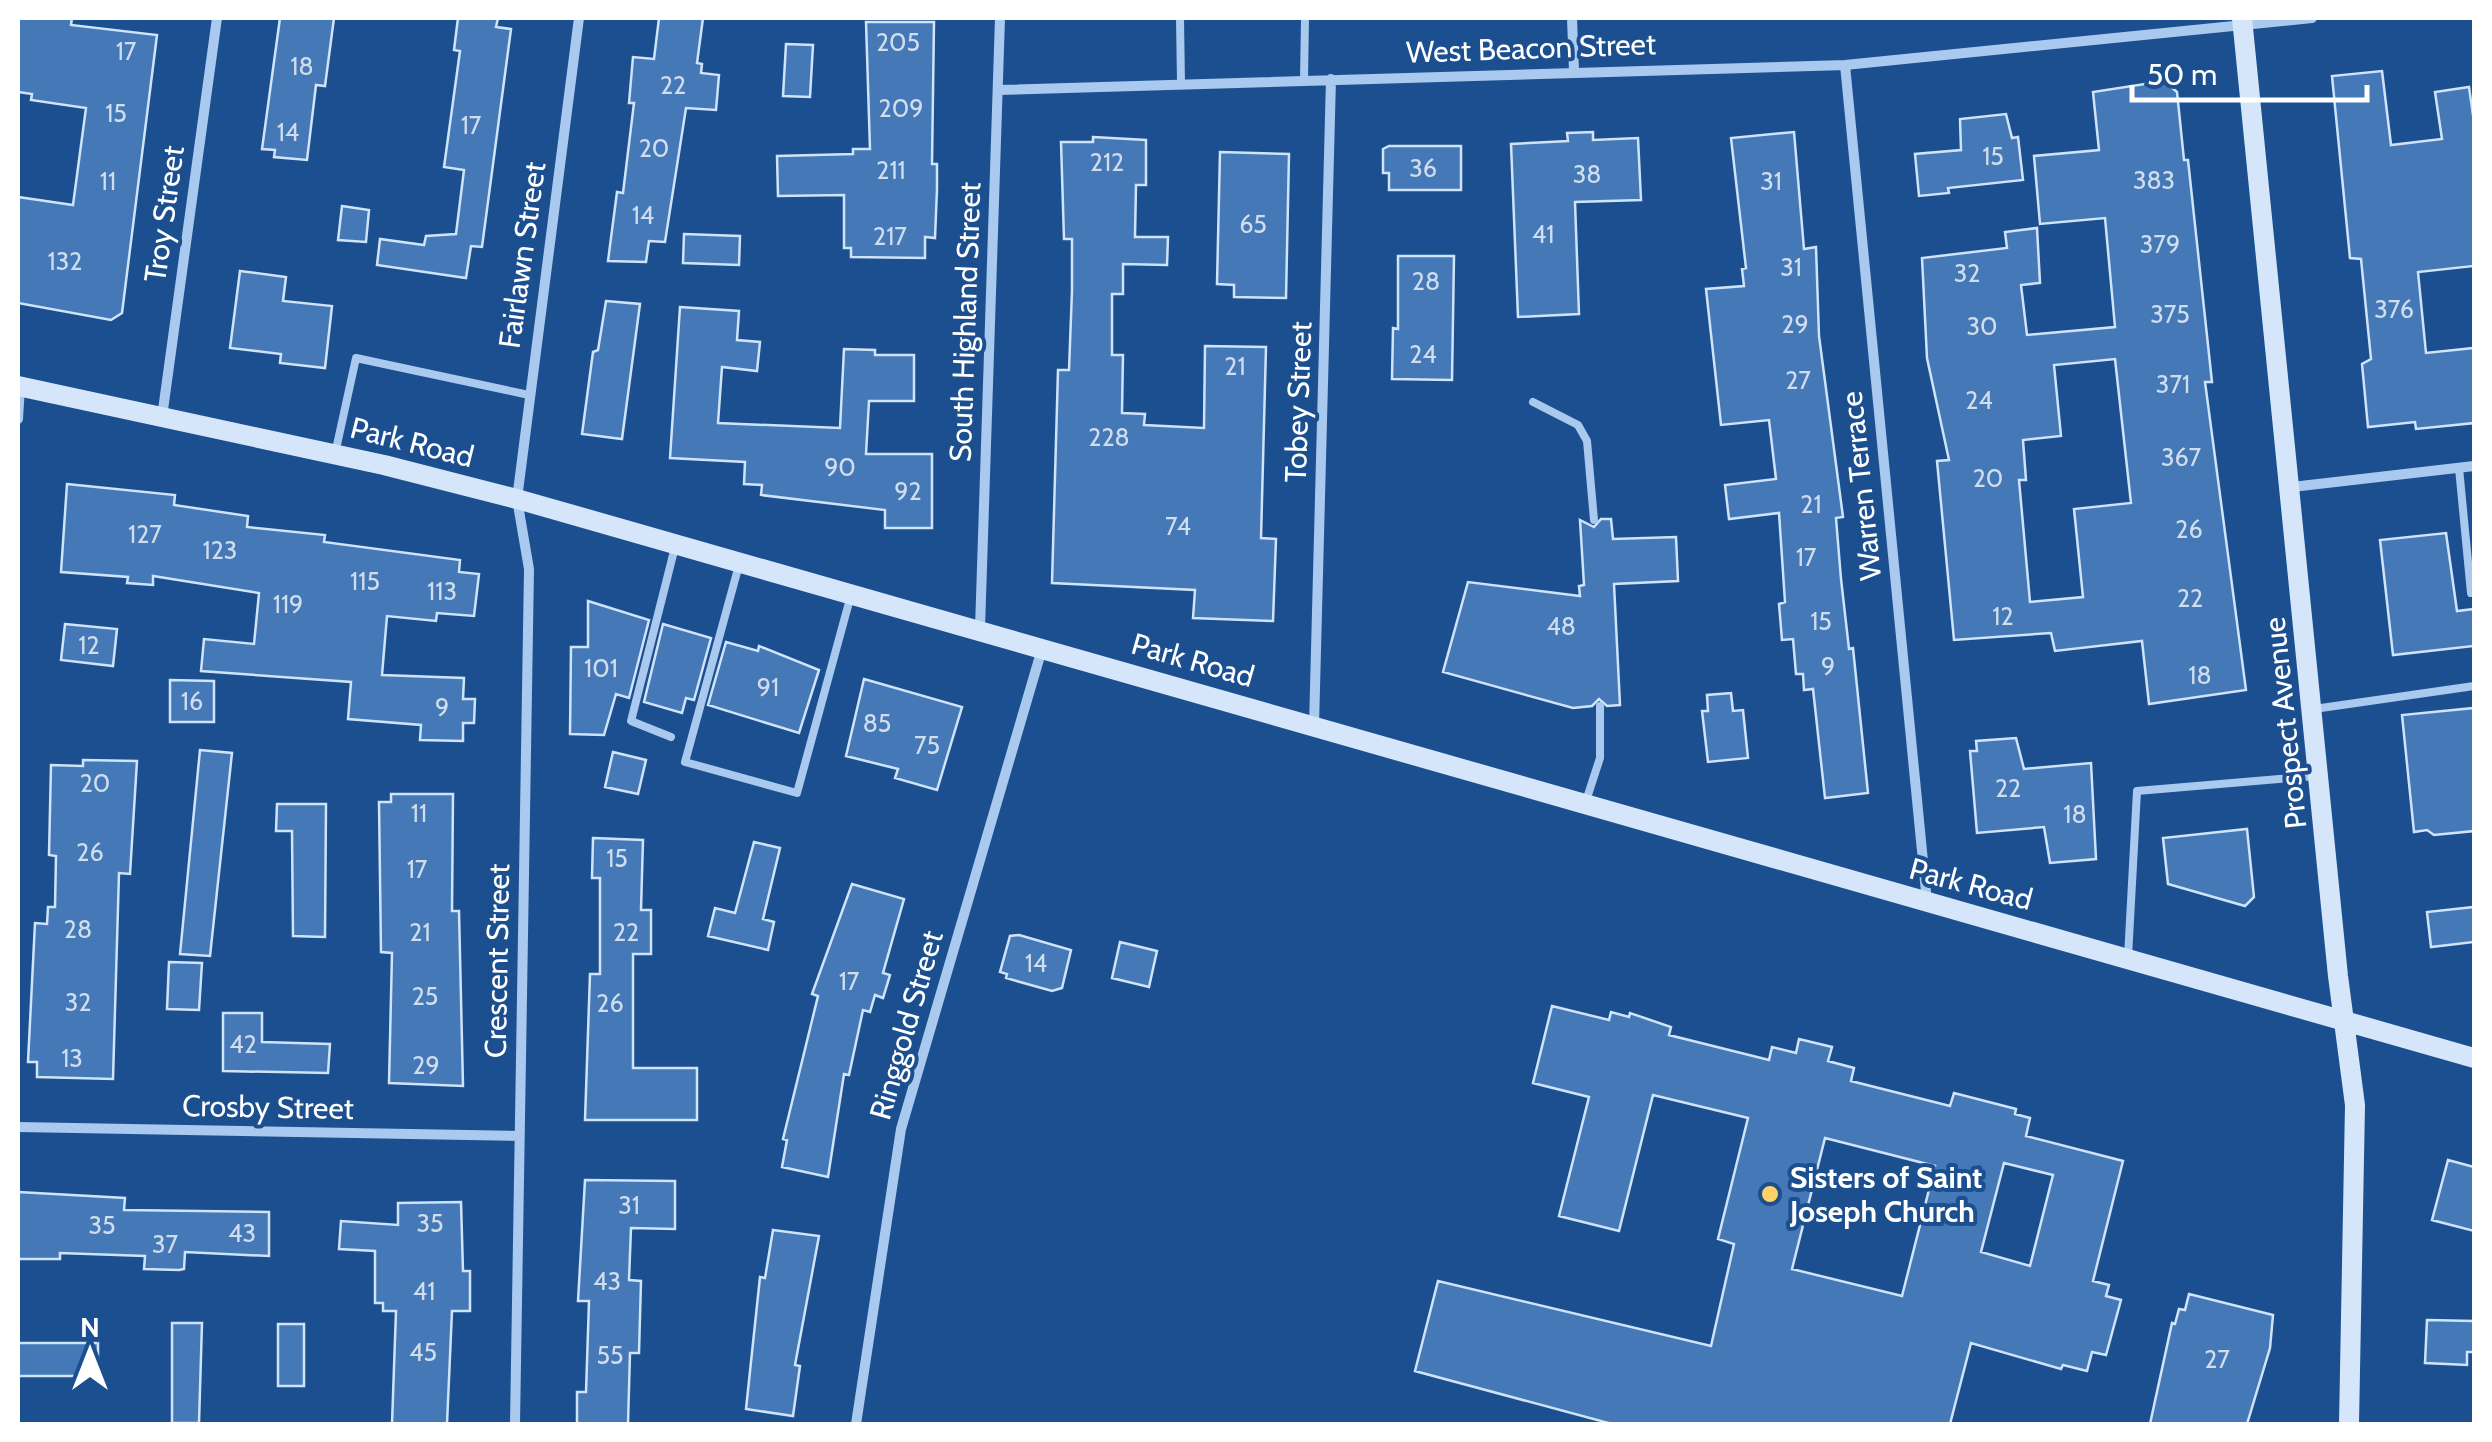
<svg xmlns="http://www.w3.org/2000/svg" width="2492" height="1442" font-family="Cabin,sans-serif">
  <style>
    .building { fill: #4478b7; stroke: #cfe3fa; stroke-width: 2.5; fill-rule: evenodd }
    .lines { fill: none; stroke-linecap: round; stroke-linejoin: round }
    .lane { stroke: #a9c9ee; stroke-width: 8 }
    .street { stroke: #a9c9ee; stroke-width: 10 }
    .secondary { stroke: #d6e6fa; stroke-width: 20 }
    .poi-dot { fill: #ffd166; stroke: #1b4f8f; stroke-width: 4 }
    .labels { text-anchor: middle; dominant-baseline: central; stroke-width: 8; stroke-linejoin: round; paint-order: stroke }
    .number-label { font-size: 25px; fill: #d0dded }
    .street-label { font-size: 30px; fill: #fff; stroke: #1b4f8f }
    .poi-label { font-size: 30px; font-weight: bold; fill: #fff; stroke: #1b4f8f; text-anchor: start }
  </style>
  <rect width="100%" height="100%" fill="#1b4f8f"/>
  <path class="building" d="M18,18H72L71,25L157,35L122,313L111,320L18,303V197L73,205L86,108L31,100L32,94L18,92Z
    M280,18H334L325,86L316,85L307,160L274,157L275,150L262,149Z
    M458,18H498L496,27L511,29L482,247L471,246L466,278L377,265L380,239L424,245L426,236L456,234L464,170L444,167L460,51L454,50Z
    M659,18H703L697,63L702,64L701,73L719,75L716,110L686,108L665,242L649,241L646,262L608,261L617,192L623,193L634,103H629L633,57L654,59Z
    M866,22H934L932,164H937V189L935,238L925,237V258L851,257V248H844V195L778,196L777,156L853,154V149H870Z
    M786,44L813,45L810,97L783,96Z
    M2382,71L2391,145L2442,139L2435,92L2469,87L2474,122V266L2418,272L2426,353L2474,348V423L2416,429L2415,422L2368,427L2362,364L2371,359L2361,259L2350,258L2332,76Z
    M2164,81L2177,92L2184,160H2188L2212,382H2205L2246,690L2149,704L2142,641L2055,651L2051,633L1954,640L1937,461L1949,460L1927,358L1922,258L2007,248L2005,232L2037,228L2040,283L2021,285L2027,335L2115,327L2105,218L2040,224L2034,156L2099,150L2093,92ZM2115,359L2131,503L2074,509L2083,597L2030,602L2019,480H2026L2023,440L2061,436L2054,365Z
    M2006,114L2012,138L2018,137L2023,180L1948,188L1949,193L1919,196L1915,154L1961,150L1960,119Z
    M1593,132V140L1638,138L1641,200L1575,202L1579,314L1518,317L1511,144L1568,141L1567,133Z
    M1794,132L1804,249L1816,247L1819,336L1843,517L1836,518L1841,579L1849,649L1853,648L1868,793L1825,798L1813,689L1804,690L1803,674H1796L1793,639L1782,640L1779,604L1785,602L1779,513L1729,519L1725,485L1776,479L1769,420L1721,425L1706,289L1744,286L1742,269L1746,268L1731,138Z
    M1093,137L1146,140V185H1136L1135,237H1168L1167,265L1123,264V294H1112V355H1123L1122,413L1145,414L1144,425L1204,428L1205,346L1266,347L1261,538L1276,539L1273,621L1193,618L1195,590L1052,583L1058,370H1069L1072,290V239H1064L1061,142H1093Z
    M1389,146H1461V190H1389V173H1383V149Z
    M1220,152L1289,154L1286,298L1234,297V285L1217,284Z
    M342,206L369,210L366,242L338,240Z
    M684,234L740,236L739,265L683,263Z
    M1398,256H1454L1452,380L1392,379L1393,328L1398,329Z
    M240,271L286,277L283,301L332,306L325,368L280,363L281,354L230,348Z
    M606,301L640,304L622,439L582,434L593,352L598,350Z
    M680,307L739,311L737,340L760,342L757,371L722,367L718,423L840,428L844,349L875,350V355H914V401H869L866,454H932V528H885V510L761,495L762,485L744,484L745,462L670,458Z
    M67,484L175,495L174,505L248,516L247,527L325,535L324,542L460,560L459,572L479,574L474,616L437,613L436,621L387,616L382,675L464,678L463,699H475L474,723H463V741L420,740L421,725L348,719L351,682L201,671L204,639L254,644L259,593L153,576V585L127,583L128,577L61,572Z
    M1601,519H1611L1613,539L1676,537L1678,581L1614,584L1620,705L1607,706L1599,699L1592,706L1573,708L1443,672L1468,582L1580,596L1579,586L1584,585L1580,520L1594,527Z
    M2446,533L2457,611L2474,609V646L2393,655L2380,540Z
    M588,601L649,620L629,698L616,694L604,735L570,734L571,647H588Z
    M65,624L117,629L113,666L61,660Z
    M663,624L711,638L694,700L686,698L682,713L644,702Z
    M726,642L758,651L759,646L819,670L799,733L708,705Z
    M864,679L962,707L937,790L895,778L898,769L846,756Z
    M170,680L214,681V722H170Z
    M1731,693L1733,711L1743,710L1748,758L1708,762L1702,711H1708L1707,695Z
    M2474,708V831L2434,835L2427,830L2414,832L2402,715Z
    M2016,738L2024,769L2091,763L2096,859L2050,863L2044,827L1977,833L1970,751H1977L1976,741Z
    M200,750L232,753L210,956L180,954Z
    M613,752L646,760L638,794L605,787Z
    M83,760L137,761L130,874L119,873L113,1079L37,1077V1062H28L35,923L47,924L48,907H55L56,856L49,855L51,765L83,766Z
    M391,794H453L452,911H459L463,1086L389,1083L392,953L381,952L379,802H391Z
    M277,804H326L325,937L293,936L292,831H276Z
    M2247,829L2254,897L2245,906L2168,884L2163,838Z
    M593,838L643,840L641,910H651V954H633V1068H697V1120H585L590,974H600V878H592Z
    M754,842L780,848L763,919L774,922L768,950L708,936L715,908L735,913Z
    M852,884L904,899L883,973L890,975L883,998L875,995L870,1012L863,1010L849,1075L844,1074L828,1177L782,1167L787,1140L783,1139L818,996L812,994Z
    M2474,907V942L2431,947L2427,912Z
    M1019,935L1071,950L1062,988L1052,991L1006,978L1007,974L1000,972L1010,936Z
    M1120,942L1157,951L1149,987L1112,978Z
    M169,962L202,963L199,1010L167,1009Z
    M1552,1006L1609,1020L1611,1012L1629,1017L1630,1013L1671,1027L1669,1035L1769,1060L1772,1047L1796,1053L1799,1039L1832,1047L1828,1061L1854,1068L1851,1081L1950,1106L1954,1093L2016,1109L2015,1114L2030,1118L2026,1136L2123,1161L2093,1281L2109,1285L2106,1296L2121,1300L2106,1355L2092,1352L2087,1371L2063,1365L2061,1369L1971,1343L1950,1424H1612L1415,1371L1438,1281L1711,1346L1734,1244L1718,1239L1748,1118L1653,1095L1619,1231L1559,1216L1589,1097L1533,1083ZM1825,1138L1935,1166L1902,1296L1792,1269ZM2004,1163L2053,1175L2030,1266L1981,1252Z
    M223,1013H262V1042L330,1044L328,1073L223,1071Z
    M2448,1160L2474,1167V1231L2432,1220Z
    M585,1180L675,1181V1229L631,1228L629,1280L641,1281L639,1353H630L628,1424L577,1423V1392H586L589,1301H578Z
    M18,1192L125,1198L124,1210L269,1212V1256L185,1252L184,1269L179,1270L144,1269L145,1256L60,1253V1259H18Z
    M461,1202L463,1271H470V1311H452L447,1424H392L396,1311H383V1303H375V1251L339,1249L341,1221L398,1225V1203Z
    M773,1230L819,1236L795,1365L800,1366L793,1416L746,1409L760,1277L765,1278Z
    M2189,1294L2273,1315L2270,1348L2247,1424H2150L2172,1323L2175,1324L2179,1309L2185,1310Z
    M2427,1320L2474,1321V1352H2467V1365L2425,1363Z
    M172,1323H202L199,1423H172Z
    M278,1324H304V1386H278Z
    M18,1343H98V1376H18Z"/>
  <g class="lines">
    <path class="lane" d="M1180,18L1181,84
      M1304,80L1305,18
      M1533,402L1578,425L1587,441L1594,520
      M335,454L356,358L529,395
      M2459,468L2471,593
      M739,565L685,762L797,793L851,595
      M2314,709L2474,686
      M671,737L631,721L675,547
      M1585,804L1600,758V706
      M2128,957L2137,791L2315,776"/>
    <path class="street" d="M1572,18L1574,71
      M1845,65L1927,902
      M998,90L1845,65L2312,18
      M162,417L217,18
      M18,419L20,387
      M2292,487L2474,466
      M980,628L1000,18
      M1314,726L1331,79
      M18,1127L519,1136
      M515,1424L529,569L517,499L579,18
      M856,1424L901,1129L1042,649"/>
    <path class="secondary" d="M2242,18L2338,976L2355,1105L2349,1424
      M18,386L384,465L517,499L2474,1058"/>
  </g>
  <circle class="poi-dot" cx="1770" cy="1194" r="10"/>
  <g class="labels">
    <g class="number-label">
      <text x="898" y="42">205</text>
      <text x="126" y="51">17</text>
      <text x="302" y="66">18</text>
      <text x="673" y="85">22</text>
      <text x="901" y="108">209</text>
      <text x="116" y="113">15</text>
      <text x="471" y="125">17</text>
      <text x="288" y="132">14</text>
      <text x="654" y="148">20</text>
      <text x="1993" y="156">15</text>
      <text x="1107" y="162">212</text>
      <text x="1423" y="168">36</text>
      <text x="891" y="170">211</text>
      <text x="1587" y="174">38</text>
      <text x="2154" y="180">383</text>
      <text x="108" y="181">11</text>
      <text x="1771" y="181">31</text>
      <text x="643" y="215">14</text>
      <text x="1253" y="224">65</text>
      <text x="1543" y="234">41</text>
      <text x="890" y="236">217</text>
      <text x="2160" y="244">379</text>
      <text x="65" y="261">132</text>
      <text x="1791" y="267">31</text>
      <text x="1967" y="273">32</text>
      <text x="1426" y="281">28</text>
      <text x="2394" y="309">376</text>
      <text x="2170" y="314">375</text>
      <text x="1795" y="324">29</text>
      <text x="1982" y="326">30</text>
      <text x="1423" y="354">24</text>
      <text x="1235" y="366">21</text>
      <text x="1798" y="380">27</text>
      <text x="2173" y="384">371</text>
      <text x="1979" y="400">24</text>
      <text x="1109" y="437">228</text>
      <text x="2181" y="457">367</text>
      <text x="840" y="467">90</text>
      <text x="1988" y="478">20</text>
      <text x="908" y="491">92</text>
      <text x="1811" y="504">21</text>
      <text x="1178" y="526">74</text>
      <text x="2189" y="529">26</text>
      <text x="145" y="534">127</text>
      <text x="220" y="550">123</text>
      <text x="1806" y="557">17</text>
      <text x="365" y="581">115</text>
      <text x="442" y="591">113</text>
      <text x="2190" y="598">22</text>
      <text x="288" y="604">119</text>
      <text x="2003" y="616">12</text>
      <text x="1821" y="621">15</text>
      <text x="1561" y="626">48</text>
      <text x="89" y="645">12</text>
      <text x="1828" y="666">9</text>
      <text x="601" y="668">101</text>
      <text x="2200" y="675">18</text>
      <text x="768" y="687">91</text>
      <text x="192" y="701">16</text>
      <text x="442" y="707">9</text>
      <text x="877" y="723">85</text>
      <text x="927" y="745">75</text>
      <text x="95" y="783">20</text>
      <text x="2008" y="788">22</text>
      <text x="419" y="813">11</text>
      <text x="2075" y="814">18</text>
      <text x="90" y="852">26</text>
      <text x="617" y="858">15</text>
      <text x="417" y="869">17</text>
      <text x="78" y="929">28</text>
      <text x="420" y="932">21</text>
      <text x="626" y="932">22</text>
      <text x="1036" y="963">14</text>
      <text x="849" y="981">17</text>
      <text x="425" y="996">25</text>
      <text x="78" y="1002">32</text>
      <text x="610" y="1003">26</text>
      <text x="243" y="1044">42</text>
      <text x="72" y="1058">13</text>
      <text x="426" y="1065">29</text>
      <text x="629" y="1205">31</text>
      <text x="430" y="1223">35</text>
      <text x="102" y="1225">35</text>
      <text x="242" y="1233">43</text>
      <text x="165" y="1244">37</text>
      <text x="607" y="1281">43</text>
      <text x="424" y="1291">41</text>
      <text x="423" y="1352">45</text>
      <text x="610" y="1355">55</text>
      <text x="2217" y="1359">27</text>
    </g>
    <g class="street-label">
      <text transform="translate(1531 48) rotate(-2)">West Beacon Street</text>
      <text transform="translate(164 214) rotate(-82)">Troy Street</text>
      <text transform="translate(522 255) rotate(-82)">Fairlawn Street</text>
      <text transform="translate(965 322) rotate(-88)">South Highland Street</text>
      <text transform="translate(1298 402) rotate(-88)">Tobey Street</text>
      <text transform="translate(412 442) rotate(14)">Park Road</text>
      <text transform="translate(1861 486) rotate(-96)">Warren Terrace</text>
      <text transform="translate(1193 660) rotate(16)">Park Road</text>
      <text transform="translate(2285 723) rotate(-96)">Prospect Avenue</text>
      <text transform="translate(1971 884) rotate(15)">Park Road</text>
      <text transform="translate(497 961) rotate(-89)">Crescent Street</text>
      <text transform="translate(906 1025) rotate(-74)">Ringgold Street</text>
      <text transform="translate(268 1107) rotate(1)">Crosby Street</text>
    </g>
    <g class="poi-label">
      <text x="1790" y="1177">Sisters of Saint<tspan x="1790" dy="34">Joseph Church</tspan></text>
    </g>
  </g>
  <rect width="2492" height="1442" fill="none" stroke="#ffffff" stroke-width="40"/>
  <g transform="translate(90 1352)" stroke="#1b4f8f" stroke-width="8" paint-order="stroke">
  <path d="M0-8L18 38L0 25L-18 38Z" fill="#ffffff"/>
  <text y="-15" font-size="28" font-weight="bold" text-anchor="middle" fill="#ffffff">N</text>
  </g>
  <path d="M2132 85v15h235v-15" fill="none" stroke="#ffffff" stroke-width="5"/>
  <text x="2147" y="85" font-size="30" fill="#ffffff" stroke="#1b4f8f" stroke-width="8" paint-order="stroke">50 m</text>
</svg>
